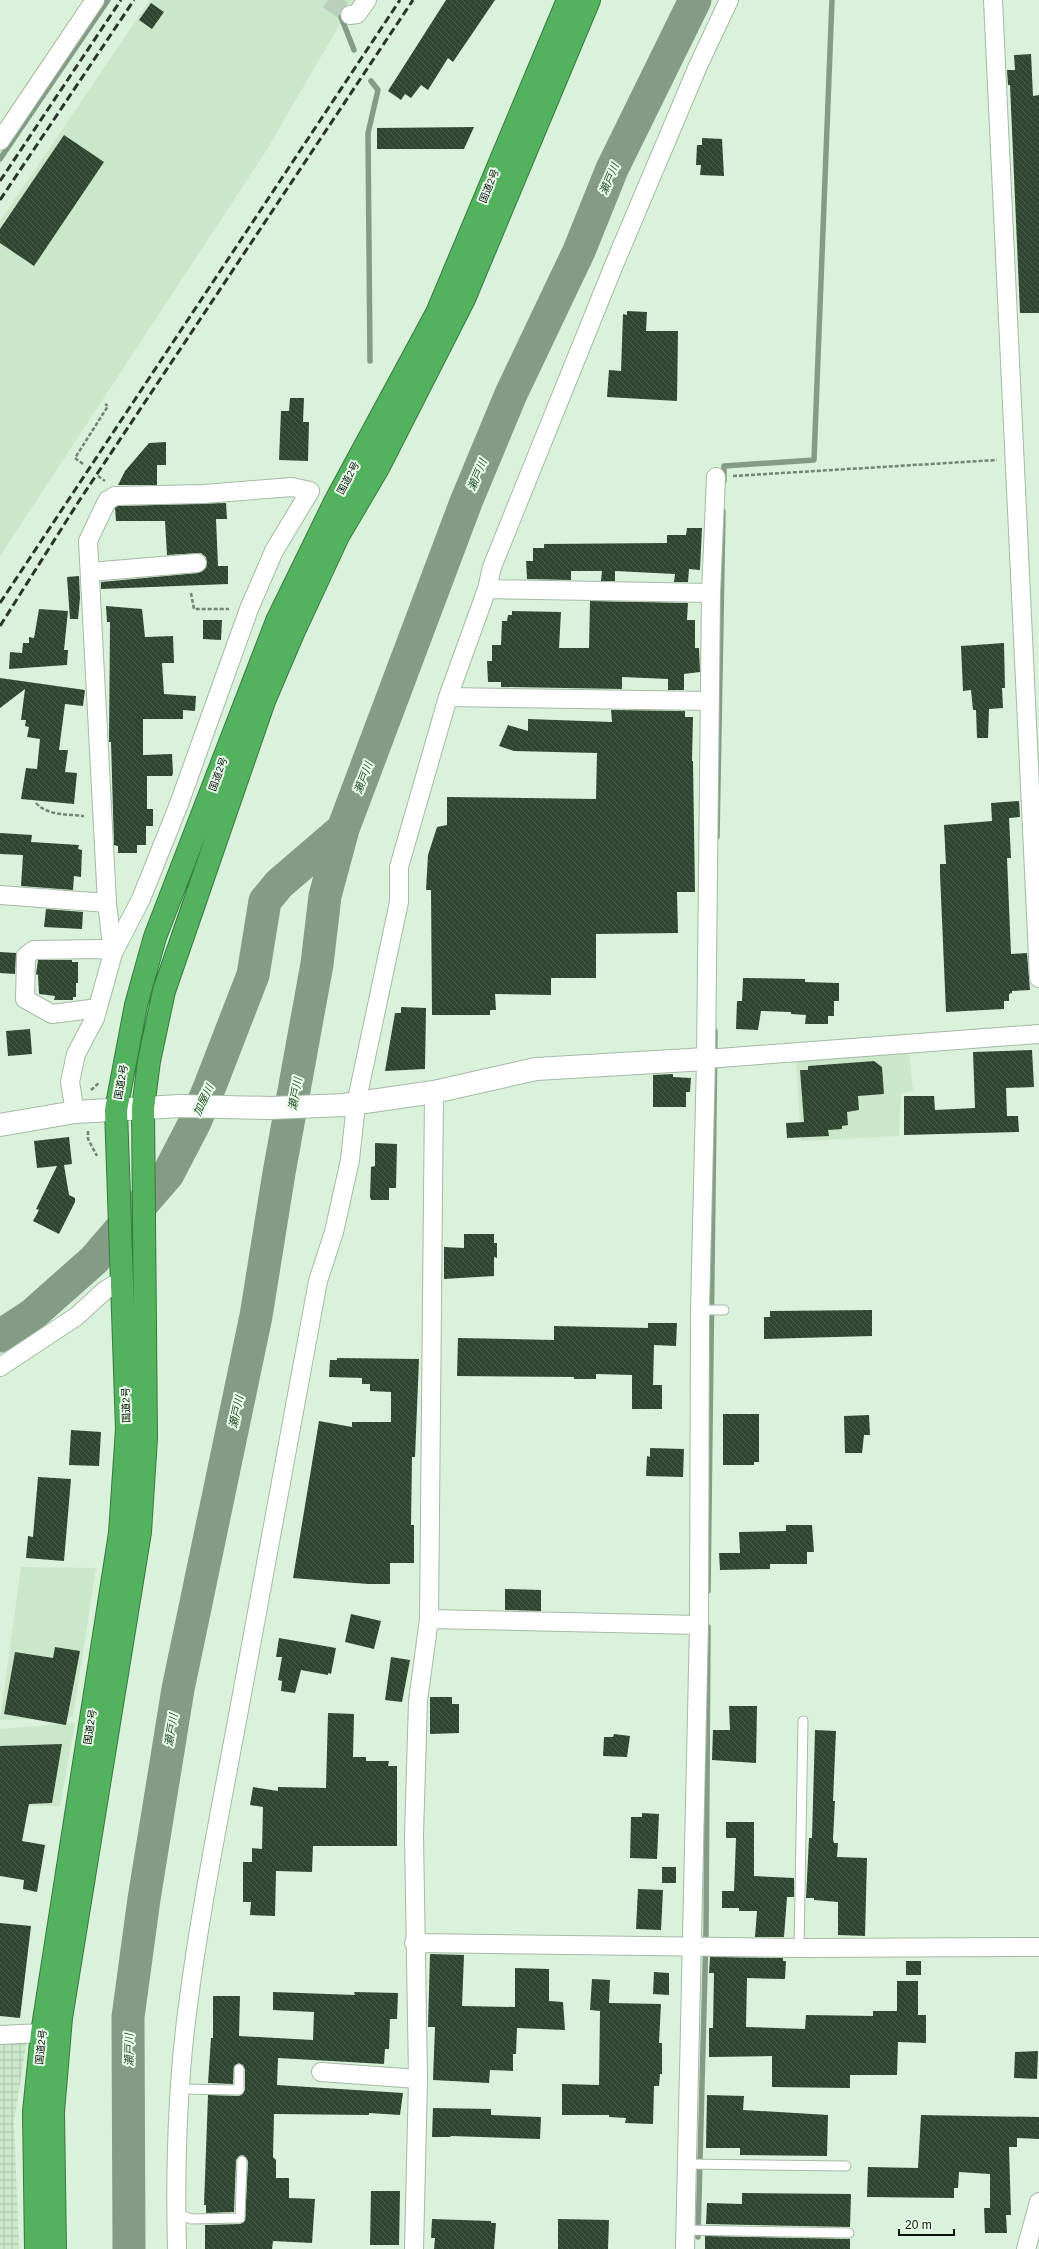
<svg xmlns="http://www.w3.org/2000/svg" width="1039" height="2249" font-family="Arial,'Noto Sans JP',sans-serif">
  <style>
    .built { fill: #cae7ca }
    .industrial { fill: url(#industrial-grid) }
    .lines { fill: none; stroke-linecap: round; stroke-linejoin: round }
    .stream { stroke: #849b85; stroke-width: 5.5 }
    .river { stroke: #849b85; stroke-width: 33 }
    .building { fill: url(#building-back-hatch) }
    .street-tunnel { stroke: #bad0bb; stroke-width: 18; stroke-dasharray: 18 9; stroke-linecap: butt }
    .lane-casing { stroke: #a4baa4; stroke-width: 11 }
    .street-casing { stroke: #a4baa4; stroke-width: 20 }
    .secondary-casing { stroke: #a4baa4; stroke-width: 24 }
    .highway-casing { stroke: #38793f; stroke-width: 24 }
    .path { stroke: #738374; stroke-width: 2.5; stroke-dasharray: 4 2; stroke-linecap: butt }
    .lane { stroke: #fff; stroke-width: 9 }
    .street { stroke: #fff; stroke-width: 18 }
    .secondary { stroke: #fff; stroke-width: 22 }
    .highway { stroke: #52b25d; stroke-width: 22 }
    .rail { stroke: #2a352b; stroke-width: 3; stroke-dasharray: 8 4; stroke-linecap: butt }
    .labels { text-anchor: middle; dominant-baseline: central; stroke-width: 4; stroke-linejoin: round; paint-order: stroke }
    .street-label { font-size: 10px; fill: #070f08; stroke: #ebfeeb }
    .water-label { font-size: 11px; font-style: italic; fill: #264b29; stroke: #ebfeeb }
  </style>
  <defs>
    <pattern id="industrial-grid" width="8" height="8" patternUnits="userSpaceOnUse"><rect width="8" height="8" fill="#cae7ca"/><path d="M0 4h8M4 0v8" fill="none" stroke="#acc5ac"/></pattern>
    <pattern id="building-back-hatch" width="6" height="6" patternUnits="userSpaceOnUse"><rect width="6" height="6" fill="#314632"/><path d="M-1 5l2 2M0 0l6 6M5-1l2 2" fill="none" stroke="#4b5d4c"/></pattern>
  </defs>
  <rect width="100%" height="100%" fill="#daf2db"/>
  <path class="built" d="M150,0H357L337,29L266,151L0,556V221Z
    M909,1050L913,1091L901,1093L899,1136L801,1141L796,1059Z
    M21,1567L96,1568L73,1717L0,1720Z
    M75,1723L60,1806H0V1729Z"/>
  <path class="industrial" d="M29,2027L14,2121L19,2249H0V2030Z"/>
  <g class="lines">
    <path class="stream" d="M341,17L354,50
      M0,159L108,0
      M370,361L368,133L378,90L371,81
      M724,481V466L814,460L832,0
      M717,837L723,511
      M708,1591L715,1031
      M698,2237L706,1932L708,1627"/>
    <path class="river" d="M0,1336L32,1315L94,1260L168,1174L195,1122L210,1086L253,975L265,901L279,884L343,829
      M129,2249L128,2017L144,1899L178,1689L256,1316L279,1173L317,964L325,896L343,829L466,502L511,394L579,251L612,169L695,0"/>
  </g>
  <path class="building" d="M446,0H495L453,62L448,58L428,90L421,85L411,98L405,94L401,100L388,91Z
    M151,3L164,12L152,29L139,20Z
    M1031,54L1033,96L1039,95V313H1020L1010,85H1008L1007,70H1015L1014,55Z
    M474,127L464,149H377V128Z
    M64,135L104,162L34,266L0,243V229Z
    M702,138L722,139L724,176L700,175L701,165H696L697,145H702Z
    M627,311L647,312L646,331H678L677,401L607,397L609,370L621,371L623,314L627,315Z
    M290,398H304L303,422H309L308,461L279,460L281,411H289Z
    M166,442V465H157V485H118L125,471L149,443Z
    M226,503L227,519H216L218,566H228V584L101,589V582L198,573L206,568L207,563L206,557L201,553L167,555L165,521H116L115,508L118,506Z
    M687,528H702L700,570L689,569L688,582H674L675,574L615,571V581H601L602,571H571V580L527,579L526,561H533V548H544V544L667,543V535H686Z
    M79,576L80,598L78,619H70L67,577Z
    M590,601L688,603L687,620H695V648H699L700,672L684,674V690H668V679L622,677V689L501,687V682H488L487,661H492V645H501L502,621H507L508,615H512V611L561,612L559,648H589Z
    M106,606L142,609L145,637L173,636L174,663H162L164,694L196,696L195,711L183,710V719H143V755L172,754L173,773L172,776H147V809H153V826H146V845H137V853H118V846L114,845L111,742H109L110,622H107Z
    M39,609L68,611L64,650H68L67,665L9,669L10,652L22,653L23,643H29V637L34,638Z
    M203,620H222L221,640L203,639Z
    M1004,643L1005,688H1002L1003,708L989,709L988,738H977L976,710H973L971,690L963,691L961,646Z
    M0,678L85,690L83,706L65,704L59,750H68L65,772L77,773L74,804L21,799L26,768L37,769L40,739L27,737L29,727L25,726L26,720H21L25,689L0,708Z
    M611,710L685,711V717H693L692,761H693L695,892H677L678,933L596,934V978H551V995L495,994L496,1010H490V1015H432L431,890H426L428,855L437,827L447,825V797L596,799L597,753L514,751L499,746L508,725L528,731V719L612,722Z
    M1019,801L1020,817L1009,818L1011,858H1007L1011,954L1027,953L1030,990L1012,991V993L1009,994V1001H1004V1009L946,1012L940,874V864H946L944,825L992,821L991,803Z
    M0,833L32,835L31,842L79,845L78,849L82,850L81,877L74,876L73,890L21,886L23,855L0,854Z
    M46,909L83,912L82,929L44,927Z
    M0,952L16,953L15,974L0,973Z
    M38,960H72V962H78V983H76V997H73V1000H54L55,996L39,994L38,975L36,974Z
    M743,978L805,979V982L839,983V1001H834V1016H828V1024H805L806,1015L791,1014V1012L761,1011L758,1030L736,1029L737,1001H742Z
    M401,1007L426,1008L425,1069L385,1071L395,1013H401Z
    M30,1029L32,1054L8,1056L6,1031Z
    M1032,1050L1034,1087L1006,1088L1007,1116H1018L1019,1132L904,1135V1096H934L935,1110L975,1108L973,1052Z
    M874,1061L882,1067L884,1094L858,1096L859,1110L847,1112L848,1125L842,1126V1129L828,1130L829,1136L787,1138L786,1123L804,1122L800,1070H808V1066Z
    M673,1074V1077L691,1078L690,1092H686V1107H653V1075Z
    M69,1137L72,1164L64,1165L69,1195L75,1198V1202L59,1234L33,1221L39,1210L36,1209L57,1166L37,1168L34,1141Z
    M375,1143L397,1144L396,1188H389V1200H371L370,1197L371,1167L375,1166Z
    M464,1234H494V1243H497V1258L494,1257V1276L444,1279V1247L464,1248Z
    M872,1310V1336L764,1339V1317H770V1311Z
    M648,1323H677L676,1346L654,1345L653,1385H662V1409H632V1375L596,1374V1379H574V1377L457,1376L458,1338L554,1340V1326L648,1328Z
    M337,1358L419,1359L415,1457H412L411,1525H414V1563H390V1584H368L293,1578L319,1421L352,1427V1422H391V1392L370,1391V1384H362V1378L329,1377L330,1360H337Z
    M723,1414H759V1462H754V1465H723Z
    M869,1415L870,1435H864L862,1453H845L844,1416Z
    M71,1430L101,1432L99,1466L69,1465Z
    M650,1448L684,1449L683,1477L646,1476L647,1456L650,1457Z
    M38,1477L71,1479L64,1561L26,1558L28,1536L33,1537Z
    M786,1525H812L814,1552H807V1564H770V1569L720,1570L719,1553H740L739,1532L786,1531Z
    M505,1589L541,1590V1611L505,1610Z
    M351,1614L381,1621L374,1649L345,1642Z
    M279,1638L336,1648L331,1674L328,1673V1675L301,1670L295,1693L281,1691L282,1681L278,1680L282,1657H276Z
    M55,1647L80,1651L66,1725L4,1714L15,1652L53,1658Z
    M391,1657L410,1660L402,1702L385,1700Z
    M430,1697H452V1704H459V1733L430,1734Z
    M729,1706H757L756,1763L712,1760L713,1730H730Z
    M328,1713L354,1714L353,1757H366V1761H389L388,1766H397V1846H313L312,1872L276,1871L275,1916L250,1915L251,1902H243V1862H252V1848L262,1849L263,1807L250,1805L253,1787L278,1791V1787L326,1788Z
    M815,1730L836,1731L833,1801H835L833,1839L834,1843H838L837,1857L867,1858L865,1936L838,1935V1902L814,1900V1898H806L809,1838H812Z
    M614,1734L630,1736L627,1757L603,1756L604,1737H613Z
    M62,1744L52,1803L29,1804L22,1841L45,1845L37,1892L23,1889L24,1880L0,1876V1746Z
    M642,1813L659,1814L657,1859L630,1858L631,1817H642Z
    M726,1822H754V1876L794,1878V1897H787L784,1937H755L757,1911H739V1908H722V1891H734L736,1838H726Z
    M662,1867H676V1883H662Z
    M638,1889L663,1890L661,1930L636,1929Z
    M0,1923L31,1926L20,2018L0,2016Z
    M430,1954L464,1955L462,2006L515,2007V1968L549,1969V2001L563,2002L565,2030L517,2028L516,2054H513V2071L490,2070L489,2083L433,2080L435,2027H428Z
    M710,1957L783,1958V1961H786L785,1979L747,1978L746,2027L805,2029L806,2015L873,2016V2011H897V1981H918V2015H926V2043L898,2042L897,2075H850V2088L772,2087V2056L709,2057V2028H713L714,1973H709Z
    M906,1961H921V1975H906Z
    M654,1972L669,1973V1995L653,1994Z
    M592,1979L610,1980L609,2003L661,2004L659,2043H662V2074H660L659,2086H654L653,2124L625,2123L626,2118L609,2117V2115H562V2084L599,2085L600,2011L590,2010Z
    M273,1992L355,1995L354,1992L398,1993L397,2019H390L389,2049H385L384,2064L278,2058L277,2085L403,2093L400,2115L369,2113V2115L274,2114L273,2157L276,2160V2178H289V2198L315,2199L312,2243L273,2241L272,2249H205V2225L240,2224L245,2221L248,2161L243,2155L239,2156L236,2160L234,2212L206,2213V2205H204L208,2095L239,2096L245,2090V2069L239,2063L234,2066L233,2084L208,2083L211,2038H213V1996H240L239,2036L313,2040L314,2012L273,2010Z
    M1038,2051L1037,2079L1014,2078L1015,2052Z
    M707,2095L744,2096L743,2110L828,2115L827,2156L740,2155V2148H706Z
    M433,2108L491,2109V2115L541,2117L540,2139L451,2136L450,2137H432Z
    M921,2115L1039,2117V2139L1017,2138V2147H1009L1011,2215H1006L1007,2233H985L984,2208H990V2174L959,2172L958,2188H954V2198L867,2197L868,2167L918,2168Z
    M371,2191H400L399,2245H370Z
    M742,2193L851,2194L850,2227L706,2224L707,2203L742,2204Z
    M432,2219L491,2221V2223H496L494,2249H434L435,2238H431Z
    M558,2219L609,2220L608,2249H558Z
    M705,2236L850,2239V2249H705Z"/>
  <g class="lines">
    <path class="street-tunnel" d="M328,0L350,15"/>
    <g class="lane-casing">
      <path id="lane" d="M700,1310H724
        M799,1948L803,1721
        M180,2089L239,2090V2069
        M687,2164L846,2166
        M176,2213L191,2219L240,2218L242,2161
        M686,2230L849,2233"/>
    </g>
    <g class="street-casing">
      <path id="street" d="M993,0L1039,978
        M350,15L357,14L367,0
        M0,141L95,0
        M90,572L197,563
        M487,589L711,593
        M448,697L709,701
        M0,895L107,903
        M706,1059L1039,1034
        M75,1112L70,1082L76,1054L95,1018L113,953L141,899L179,804L249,609L274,551L310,491L292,487L204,494L115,496L107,501L88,541L107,903L113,953L101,949L34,950L26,956L25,999L52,1014L98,1008
        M0,1367L77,1316L104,1291L122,1280
        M429,1619L699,1625
        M414,1943L799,1948L1039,1947
        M0,2035L42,2033
        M321,2072L418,2079
        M177,2249C175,2170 177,2091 187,2013C201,1902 224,1793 244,1683C269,1549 293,1415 318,1281L334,1232L350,1160L356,1104L399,902V867L448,697L487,589L492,567L614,265L698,66L729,0
        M414,2249L418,2079L414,1835L418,1701L429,1619L434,1092
        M685,2249L699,1625L700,1310L706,1059L711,593L716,477
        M1026,2249L1039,2202"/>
    </g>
    <g class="secondary-casing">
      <path id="secondary" d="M0,1125L75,1112L180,1106L271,1108L344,1105L434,1092L536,1069L706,1059"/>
    </g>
    <g class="highway-casing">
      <path id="highway" d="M36,2249L34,2112L42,2033L120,1533L127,1429L116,1110L136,1005L155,937L277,621L335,502L437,313L568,0
        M55,2249L53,2112L61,2018L140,1532L146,1438L143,1108L149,1061L164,991L264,701L293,633L338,536L378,468L464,299L589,0"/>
    </g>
    <path class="path" d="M83,464L75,458L108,406L105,404
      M98,476L105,481
      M733,476L997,460
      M191,593L194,609H229
      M36,803C48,816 67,814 84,816
      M91,1090L100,1082
      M88,1131V1139L97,1156"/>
    <use href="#lane" class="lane"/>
    <use href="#street" class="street"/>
    <use href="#secondary" class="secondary"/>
    <use href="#highway" class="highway"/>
    <path class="rail" d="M0,181L121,0
      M0,200L134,0
      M0,603L400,0
      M0,626L79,501L413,0"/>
  </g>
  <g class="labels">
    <g class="street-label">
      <text transform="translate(489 186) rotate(-68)">国道2号</text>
      <text transform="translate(348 478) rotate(-62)">国道2号</text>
      <text transform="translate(218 774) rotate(-70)">国道2号</text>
      <text transform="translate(121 1082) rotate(-80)">国道2号</text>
      <text transform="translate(126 1405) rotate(-92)">国道2号</text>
      <text transform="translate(90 1727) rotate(-81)">国道2号</text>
      <text transform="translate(41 2047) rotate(-84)">国道2号</text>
    </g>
    <g class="water-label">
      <text transform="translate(609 179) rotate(-67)">瀬戸川</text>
      <text transform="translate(477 475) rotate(-67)">瀬戸川</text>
      <text transform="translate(363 778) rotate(-70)">瀬戸川</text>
      <text transform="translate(295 1094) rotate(-80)">瀬戸川</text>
      <text transform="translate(203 1100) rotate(-65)">加屋川</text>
      <text transform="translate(236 1412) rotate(-78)">瀬戸川</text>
      <text transform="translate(171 1730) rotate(-81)">瀬戸川</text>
      <text transform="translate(129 2050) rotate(-90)">瀬戸川</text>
    </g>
  </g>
  <path d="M899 2229v6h55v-6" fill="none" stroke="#070f08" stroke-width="2"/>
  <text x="905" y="2229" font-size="12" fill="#070f08" stroke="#ebfeeb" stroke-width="3" paint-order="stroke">20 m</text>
</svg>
